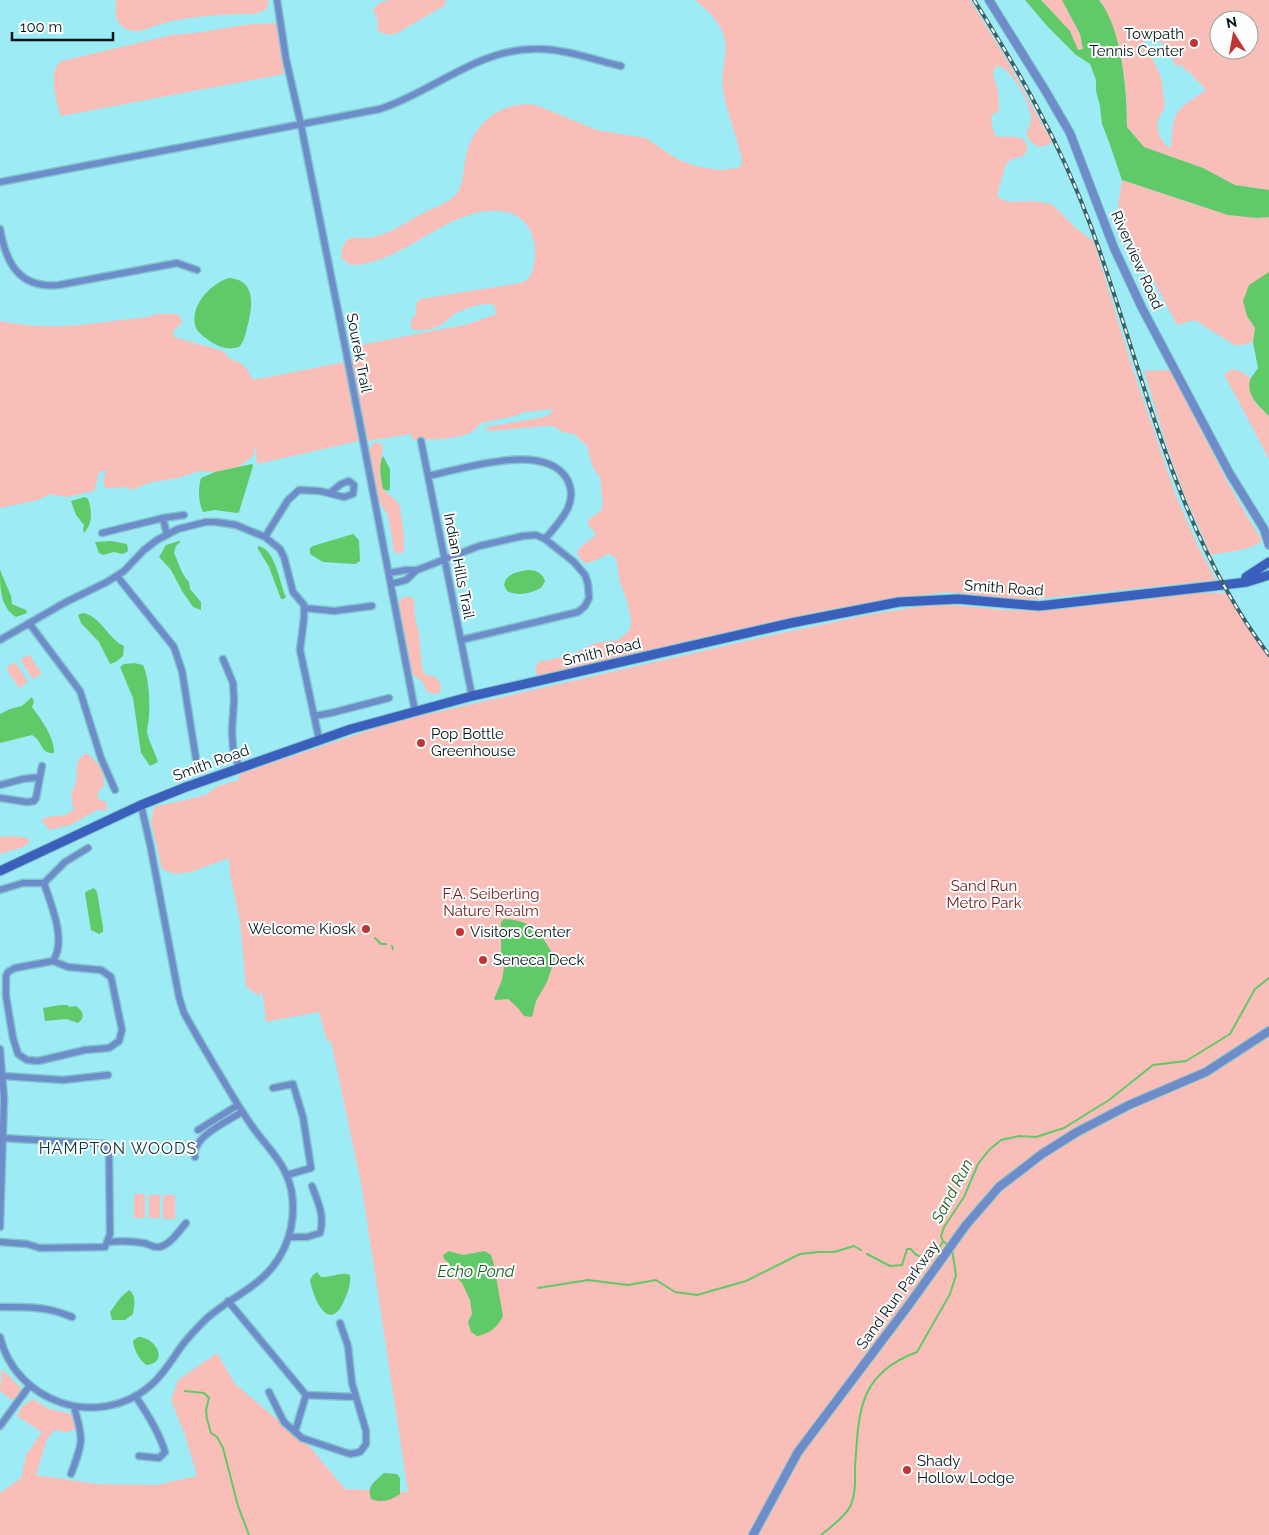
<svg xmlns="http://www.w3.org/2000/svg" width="1269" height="1535" font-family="Raleway,sans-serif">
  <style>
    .green { fill: #f9beb8; fill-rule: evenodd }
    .water { fill: #60c968 }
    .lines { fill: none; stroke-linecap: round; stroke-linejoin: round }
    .stream { stroke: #60c968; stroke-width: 2 }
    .minor-casing { stroke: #81c5cd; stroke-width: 9 }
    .tertiary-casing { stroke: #81c5cd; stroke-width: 10 }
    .secondary-casing { stroke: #81c5cd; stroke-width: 11 }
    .minor { stroke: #6e8bca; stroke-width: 6 }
    .tertiary { stroke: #6e8bca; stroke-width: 8 }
    .secondary { stroke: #3a5fbd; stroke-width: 9 }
    .rail-casing { stroke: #396368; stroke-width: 4 }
    .rail { stroke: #fefefe; stroke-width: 2; stroke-dasharray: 5.5; stroke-linecap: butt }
    .poi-dot { fill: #c23334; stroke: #fefefe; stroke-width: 2 }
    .labels { text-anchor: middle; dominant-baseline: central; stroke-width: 4; stroke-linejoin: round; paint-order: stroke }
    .poi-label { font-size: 15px; fill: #001518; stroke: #fefefe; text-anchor: start }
    .street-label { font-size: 15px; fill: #001518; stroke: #fefefe }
    .park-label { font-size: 15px; fill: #6f1b1b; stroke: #fefefe }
    .neighbourhood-label { font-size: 16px; letter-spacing: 1px; fill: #073439; stroke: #fefefe }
    .water-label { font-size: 16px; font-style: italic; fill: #186022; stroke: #fefefe }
  </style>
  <rect width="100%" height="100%" fill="#9decf5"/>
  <path class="green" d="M116,0H269L266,10L253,14C221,14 188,16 157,25C147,29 137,34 127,29C114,24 115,12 116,0Z
    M390,0H446L444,6L395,34C388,35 382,35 377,29L378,21L373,9L379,3Z
    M695,0H970L1003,53L1052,142C1041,151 1032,146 1026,134C1028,129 1031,124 1031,118C1030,102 1014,74 1000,66L995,67L993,75L998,90L999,111L992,115C990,121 993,130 996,136C1006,139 1022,132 1027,145C1028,149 1026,153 1024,156L1012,159L1006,164L997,195L1001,199L1009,202L1031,201L1052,204L1077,229L1094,242L1133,370L1176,496L1197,544L1216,580L1028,600L948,592L897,598L827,610L744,628L539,676L537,675L535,667L539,662L571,655L595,643L618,640L628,632L631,625V619L627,601L619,579L616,558L609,554L592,562L584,563L577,554L579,548L595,536V532L588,525C588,516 595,516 601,511L603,505L600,477L593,468L587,446L574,434L563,432L555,427L546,426L492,431L485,430L487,427L544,417L549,415L553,409L520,413L519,415L481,423L472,432L462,436L443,439L415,440L413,439L411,434L367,441L352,360L367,357L361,354L360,347L365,344L469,324L496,314L495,306C487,299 463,310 454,314C450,317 447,321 442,324C435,329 420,332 412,329C409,322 411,321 415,315C417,312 416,307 416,303L420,299L514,284C519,283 524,283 528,279C533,273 534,265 535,257C536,234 526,213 500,211C446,207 405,264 351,265L342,259C340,250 343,243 350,238C357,237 365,239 373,237C392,233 407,221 425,212C434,208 447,203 455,196C464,186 463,168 466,156C473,123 502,100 536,105L597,130L646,138L675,158L695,166L719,170L739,168L742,162L741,156C736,133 726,112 723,89C721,77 724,66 725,54C728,29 713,15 695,0Z
    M1041,0H1062L1080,34L1083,49L1078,50L1070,31Z
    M1099,0H1269V190L1235,185L1203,168L1144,147L1127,127C1128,92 1121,28 1099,0ZM1219,20H1249V50H1219ZM1150,31L1166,48L1177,67L1182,64L1185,71L1187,70L1206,90C1174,112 1174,108 1171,148L1165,145L1159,135L1157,121L1165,107L1161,77L1145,42L1147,32Z
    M276,23L284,74L61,116C56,102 47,69 62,61L172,35L194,33L251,24Z
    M1122,180L1197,205L1257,218L1269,217V272L1247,316L1255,328L1253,342L1236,346L1195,320L1177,325L1122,221L1118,205Z
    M158,314H176L180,316L182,323L173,331L174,337L223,351L230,359L239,362L247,369L253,380L345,362L359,441L257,464L256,449L253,448L255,452L252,457L238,467L215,472L199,471L178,478L152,482L131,490L128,487L106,488C101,480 104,477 107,470L99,472L94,491L66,497L50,494L38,500L0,508V321C42,330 79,326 120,320C134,318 145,319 158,314Z
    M1233,369L1244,373L1251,379C1247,397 1256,404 1269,416V459L1224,374Z
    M1171,370L1229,485L1262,541C1247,552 1228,551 1211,555L1185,496L1168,450L1144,371Z
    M374,443H380L383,446C382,457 377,479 384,489C388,496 397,499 400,506L404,537V552L397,554L394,551L388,515L377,499L368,449Z
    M1199,593H1227L1269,655V1535H0V1493L21,1478L26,1455L42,1432L17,1416L22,1406L33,1399L49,1409L72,1414L77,1429L66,1432L54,1430L47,1439L36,1475L98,1484L156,1485L197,1476L185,1435L171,1400L178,1380L217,1353L235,1384L309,1446L345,1489L408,1492L362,1188L331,1041H327L319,1012L266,1022L262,990L259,996L246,987L240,921L230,875L229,858L191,872L175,874L162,869L151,821L154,807L206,795L217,786L239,780V774L376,728L415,717L759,638L867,615L923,606L953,605L1004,610L1043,611Z
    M403,597H412L414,600L415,619L419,633L422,668L425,674L437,678L441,684L440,692L436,694L427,692L422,681L413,675L398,603Z
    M29,654L42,674L33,679L20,660Z
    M15,662L28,682L19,688L6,668Z
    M87,753L102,768L104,785L97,794L99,799L107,803L106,810L103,811L99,809L70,825L49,830L41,819C46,818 50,816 54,816C63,815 68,816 74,809C72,802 70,796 73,789C74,786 76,784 76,781C78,771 73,759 87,753Z
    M15,836L28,838L30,842L23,847L0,854V837Z
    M134,1194H145V1218H134Z
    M149,1195H160V1218H149Z
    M163,1195H175V1219H163Z
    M2,1369L22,1389L14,1401L0,1391Z"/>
  <path class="water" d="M1025,0H1041L1070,31L1078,50L1083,49L1080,34L1062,0H1099C1122,28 1127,92 1127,127L1144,147L1203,168L1235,185L1269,190V217L1257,218L1228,215L1122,180L1109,142L1102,124L1100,106L1096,91V80L1090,64L1076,55L1048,27Z
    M1269,272V416C1259,406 1244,394 1251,378C1253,375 1256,371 1258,368L1253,342L1255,328L1247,316L1243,301L1249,285Z
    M229,278C258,280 252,309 247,328C245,335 244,342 239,347C230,350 221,348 213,343C207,339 200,335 196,328C188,307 211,283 229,278Z
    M383,456L390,469V489L388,491L383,489C381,479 378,465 383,456Z
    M252,464L253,466L239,512L237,513L215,510L203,512C198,501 198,489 201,478L215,472Z
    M85,497L88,499C92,510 93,524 84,533L83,529L84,525L76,515L71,501Z
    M353,534L359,540L360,561L355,564L323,562L310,554V548L313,546Z
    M111,541L127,544L128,551L123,554L114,552L103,555L99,553L95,542Z
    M179,541H181L176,546L174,553C179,563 181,574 189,582L190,589L201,602V610L193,607L182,591L171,570L159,557L166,545Z
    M258,546C276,549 279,583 286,597L284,599H281L269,567L258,549Z
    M0,570L11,596L12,604L26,610L27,613L16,617C0,607 0,587 0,570Z
    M528,570C535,570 543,573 545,581L542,587C533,593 517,597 507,591L504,585C506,573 518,572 528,570Z
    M83,613C101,616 108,639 124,646L123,656L116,662L110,664L99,642L81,623L78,615Z
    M134,663L143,665C149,677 150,702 149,716C149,721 147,727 147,732C149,742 155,752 158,762L150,766L141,753L133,698L120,667L124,664Z
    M32,697L34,702L32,707C41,719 55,738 54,753C41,755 42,740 32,735L0,743V714L10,709L22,706Z
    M94,888L97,892L103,927V932L99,934L91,930L85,893L87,891Z
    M504,919C534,921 540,932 555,958L547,982L536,1001L532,1017L524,1016L518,1008L508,999L496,1000L494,999L502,980L504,967L501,950V922Z
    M60,1005H68L69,1007L76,1006C83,1011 86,1017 78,1023L66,1019L45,1021L43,1008Z
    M449,1251L463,1255L485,1251L491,1255L494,1265L503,1316C498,1327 489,1334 477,1336L471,1332L468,1322L472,1314L470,1300L462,1283L452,1273L449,1263L444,1259L443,1255Z
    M317,1272L321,1277C331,1278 341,1271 350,1275C351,1285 348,1292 344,1301C329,1335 313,1298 310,1280L313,1275Z
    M129,1290C137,1296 134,1305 133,1314L125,1320H112L110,1312L121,1297Z
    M138,1337C154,1336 171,1362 146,1365C139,1359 134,1350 133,1341Z
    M384,1473L397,1474L400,1478V1494C390,1501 382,1503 371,1499C366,1485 376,1481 384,1473Z"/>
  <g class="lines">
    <path class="stream" d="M375,938L381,944H386
      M392,946L393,949
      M948,1245L943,1241L941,1236L944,1227L964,1197L978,1164L989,1150L1001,1140L1019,1136L1036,1137L1064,1128L1109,1100L1153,1065L1186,1061L1230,1034L1255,989L1269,978
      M867,1254L890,1266L902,1265L907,1249H911L915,1254L921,1257C931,1255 939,1251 943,1241
      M538,1288L588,1280L628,1285L656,1280L675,1292L697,1295L746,1281L800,1254L819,1252H834L854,1246L861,1250
      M185,1391L204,1393L209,1398L206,1410L207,1419L211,1433L217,1437L223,1448L238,1506L249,1535
      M821,1535C830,1528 847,1514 851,1505C856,1492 855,1480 855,1467C859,1411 858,1374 917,1352L950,1294L956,1275L952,1250"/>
    <g class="minor-casing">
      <path id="minor" d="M277,0L286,59L301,125L345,346L415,711
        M0,182L380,109C433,92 477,49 535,49C562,48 595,60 621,66
        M0,229C6,263 19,289 59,285L177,263L197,270
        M421,441L472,696
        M428,476C462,469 545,441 567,479C580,503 559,522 545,539
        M163,518L184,515
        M102,533L163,518L167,535
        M265,537L288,500L299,490L320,491L344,497L353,494L354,485L349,481L341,484L330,493
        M389,573L406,570H417
        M117,576L174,647L182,671L196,759
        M391,584L406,580L417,570L479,546L523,536L536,535L545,539L574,562L585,575L588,584L589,598L585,606L578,612L461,640
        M304,608L334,611L372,606
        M29,623L80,691L101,758L115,790
        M0,640L66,602L107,582L124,571L144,550L157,540L178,529L206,522H216L236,525L265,537L280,549L284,557L293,592L304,605V618L300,650L319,739
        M223,659L233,683L234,699L232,731L233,748L239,767
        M314,716L331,713L389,698
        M0,785L23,779L40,777
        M0,798L27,802L34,801L36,798L42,766
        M44,883C51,905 67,940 53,961
        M44,883L65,862L88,848
        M0,890L23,883H44
        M53,961L68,967L101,970L111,977L122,1030L119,1041L109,1048L85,1050L38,1061L27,1060L18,1054L13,1038L6,996V976L8,972L15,968Z
        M0,1049L4,1098L0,1227
        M3,1076L63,1080L108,1075
        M273,1088L293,1084L303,1117L311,1168L287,1175
        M198,1130L238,1105
        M195,1157C190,1138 229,1120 242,1112
        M290,1237H307L320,1233C325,1216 318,1202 312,1186
        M0,1242L27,1244L40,1248L105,1247L110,1234L109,1151L105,1144L2,1138
        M107,1242C119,1241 131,1241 144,1243C149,1244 153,1248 159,1247C170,1245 179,1231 186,1223
        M228,1301L306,1395L295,1432
        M0,1307C28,1307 46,1306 72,1317
        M0,1337C16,1403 98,1430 150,1386C162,1376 170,1363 178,1351C186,1339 196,1329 206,1319C220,1306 236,1298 252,1286C282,1265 297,1231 292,1194C288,1168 273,1153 257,1133C250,1124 244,1114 238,1105C220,1075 201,1044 184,1013L179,997L150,844L141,805
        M269,1392L284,1422L302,1438L350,1454L360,1452L366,1444V1431L352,1383L348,1346L340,1323
        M306,1395L356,1397
        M136,1397C147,1413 159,1432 165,1452L159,1458L139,1456
        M0,1426L30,1385
        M71,1474C83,1442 84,1440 74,1407"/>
    </g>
    <g class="tertiary-casing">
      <path id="tertiary" d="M989,0L1045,90L1070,133L1114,248L1142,308L1230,474L1264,529L1269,545
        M753,1535L798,1452L908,1306L966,1225L999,1187L1042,1154L1077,1132L1129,1105L1206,1072L1269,1031"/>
    </g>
    <g class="secondary-casing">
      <path id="secondary" d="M1246,577L1269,562
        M0,871L141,805L186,787L351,729L472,696L791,623L899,602L958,599L1039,606L1223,585L1247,582L1269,575"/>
    </g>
    <use href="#minor" class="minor"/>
    <use href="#tertiary" class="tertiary"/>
    <use href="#secondary" class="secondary"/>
    <g class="rail-casing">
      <path id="rail" d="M974,0C1020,73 1060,143 1090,224C1144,370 1173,529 1269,655"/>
    </g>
    <use href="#rail" class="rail"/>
  </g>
  <g class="poi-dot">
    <circle cx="1194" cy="43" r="5"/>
    <circle cx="421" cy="743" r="5"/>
    <circle cx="366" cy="929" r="5"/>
    <circle cx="460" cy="932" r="5"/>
    <circle cx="483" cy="960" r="5"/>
    <circle cx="907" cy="1470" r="5"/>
  </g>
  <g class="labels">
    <g class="poi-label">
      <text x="1184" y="34" text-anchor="end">Towpath<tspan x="1184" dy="17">Tennis Center</tspan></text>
      <text x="431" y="734">Pop Bottle<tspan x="431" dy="17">Greenhouse</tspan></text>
      <text x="356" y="929" text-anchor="end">Welcome Kiosk</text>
      <text x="470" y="932">Visitors Center</text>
      <text x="493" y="960">Seneca Deck</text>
      <text x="917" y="1461">Shady<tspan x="917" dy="17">Hollow Lodge</tspan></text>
    </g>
    <g class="street-label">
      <text transform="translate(1137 260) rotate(66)">Riverview Road</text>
      <text transform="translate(359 353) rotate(79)">Sourek Trail</text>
      <text transform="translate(459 566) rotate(79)">Indian Hills Trail</text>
      <text transform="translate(1004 588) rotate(4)">Smith Road</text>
      <text transform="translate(602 652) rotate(-13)">Smith Road</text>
      <text transform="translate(211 763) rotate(-20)">Smith Road</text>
      <text transform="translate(898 1295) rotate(-54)">Sand Run Parkway</text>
    </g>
    <g class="park-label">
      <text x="984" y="886">Sand Run<tspan x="984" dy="17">Metro Park</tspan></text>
      <text x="491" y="894">F.A. Seiberling<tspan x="491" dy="17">Nature Realm</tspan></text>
    </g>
    <g class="neighbourhood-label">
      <text x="118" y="1148">HAMPTON WOODS</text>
    </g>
    <g class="water-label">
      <text transform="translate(952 1191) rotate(-62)">Sand Run</text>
      <text x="476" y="1271">Echo Pond</text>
    </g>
  </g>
  <g transform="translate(1234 35) rotate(349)"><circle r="24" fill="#fefefe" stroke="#98a1a2"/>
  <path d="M0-4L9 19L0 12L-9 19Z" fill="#c23334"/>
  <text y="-8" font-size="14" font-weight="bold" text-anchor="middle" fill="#001518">N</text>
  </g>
  <path d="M12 32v8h101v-8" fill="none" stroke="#001518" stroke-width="2.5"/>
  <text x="20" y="32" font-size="15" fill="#001518" stroke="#fefefe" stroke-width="4" paint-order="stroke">100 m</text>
</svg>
